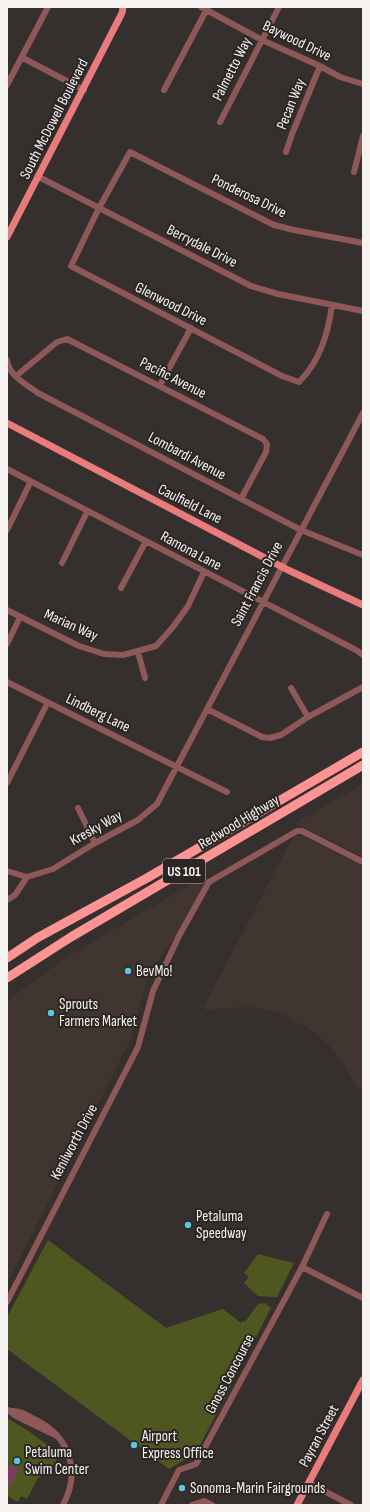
<svg xmlns="http://www.w3.org/2000/svg" width="370" height="1512" font-family="'Sofia Sans Condensed',sans-serif">
  <style>
    .built { fill: #41352f }
    .green { fill: #4e5720 }
    .water { fill: #7c3c60 }
    .lines { fill: none; stroke-linecap: round; stroke-linejoin: round }
    .minor { stroke: #8f5858; stroke-width: 6 }
    .major { stroke: #e97b7d; stroke-width: 7 }
    .highway { stroke: #fe9394; stroke-width: 9 }
    .poi-dot { fill: #57c9e3; stroke: #2b2623; stroke-width: 1.5 }
    .labels { text-anchor: middle; dominant-baseline: central; stroke-width: 4; stroke-linejoin: round; paint-order: stroke }
    .shield { fill: #2b2623; stroke: #b9b5b2; stroke-width: 1 }
    .shield-label { font-size: 14px; font-weight: bold; fill: #f6f2f0 }
    .street-label { font-size: 15px; fill: #f6f2f0; stroke: #2b2623 }
    .poi-label { font-size: 15px; fill: #f6f2f0; stroke: #2b2623; text-anchor: start }
  </style>
  <rect width="100%" height="100%" fill="#35302d"/>
  <path class="built" d="M363,784V857L295,823Z
    M296,835L304,837L363,866V1092L357,1088L344,1064L327,1043L311,1030L284,1015L253,1007L224,1008L208,1011L203,1008L293,837Z
    M205,876L208,880L182,927L152,970L145,985L132,1036L7,1284V1001L67,957Z"/>
  <path class="green" d="M48,1240L166,1328L223,1309L241,1323L243,1321L245,1322L258,1304L265,1303L271,1308L196,1453L169,1469L7,1349V1317Z
    M258,1254L294,1263L277,1297L258,1296L244,1283L249,1277L244,1273Z
    M7,1418L27,1430L57,1452L58,1457L51,1470L38,1478L27,1499L21,1496L18,1502L7,1496Z"/>
  <path class="water" d="M7,1464L19,1470L10,1487L7,1486Z"/>
  <g class="lines">
    <path class="minor" d="M201,7L262,40L320,66L340,77L363,84
      M23,58L84,90
      M7,85L48,7
      M164,90L208,7
      M220,122L279,7
      M286,152L292,134L320,66
      M354,172L363,136
      M39,177L251,286L278,294L363,311
      M332,305C328,334 320,361 299,382L282,376L71,266L99,208L130,152L274,225L294,230L363,243
      M7,360C8,375 27,385 38,393L301,530L363,555
      M16,376L57,342L67,339L263,439L267,444L266,452L241,499
      M160,385L191,328
      M7,469L356,650L363,655
      M7,530L30,483
      M62,563L87,512
      M121,588L146,541
      M7,610L79,646L104,654L123,655L156,646L173,627L188,606L204,572
      M7,644L20,617
      M138,652L145,678
      M7,682L227,792
      M291,688L308,717
      M207,709L262,737L270,738L281,735L308,717L363,687
      M7,783L47,704
      M78,808L95,843
      M7,871L27,877L53,869L95,843L138,820L157,804L363,413
      M7,900L15,895L27,877
      M302,1267L363,1298
      M7,1302L138,1047L153,991L179,936L209,882L297,831H302L363,862
      M8,1410L16,1416L57,1436
      M11,1411C19,1410 28,1416 36,1420C70,1437 81,1472 63,1505
      M309,1483L351,1505
      M161,1505L179,1470L196,1464L302,1267L327,1214
      M192,1505L204,1501L212,1505"/>
    <path class="major" d="M7,237L122,13L123,7
      M7,423L288,570L363,605
      M297,1505L363,1380"/>
    <path class="highway" d="M7,958L37,938L147,878L363,752
      M7,978L71,937L363,765"/>
  </g>
  <g class="poi-dot">
    <circle cx="128" cy="971" r="4"/>
    <circle cx="51" cy="1013" r="4"/>
    <circle cx="188" cy="1225" r="4"/>
    <circle cx="134" cy="1445" r="4"/>
    <circle cx="17" cy="1461" r="4"/>
    <circle cx="182" cy="1488" r="4"/>
  </g>
  <g class="labels">
    <rect class="shield" x="163" y="859" width="42" height="24" rx="3"/>
    <g class="shield-label">
      <text x="184" y="871">US 101</text>
    </g>
    <g class="street-label">
      <text transform="translate(297 41) rotate(26)">Baywood Drive</text>
      <text transform="translate(232 69) rotate(-63)">Palmetto Way</text>
      <text transform="translate(291 104) rotate(-68)">Pecan Way</text>
      <text transform="translate(54 119) rotate(-63)">South McDowell Boulevard</text>
      <text transform="translate(249 196) rotate(26)">Ponderosa Drive</text>
      <text transform="translate(202 246) rotate(27)">Berrydale Drive</text>
      <text transform="translate(171 304) rotate(27)">Glenwood Drive</text>
      <text transform="translate(173 378) rotate(27)">Pacific Avenue</text>
      <text transform="translate(187 456) rotate(28)">Lombardi Avenue</text>
      <text transform="translate(190 504) rotate(27)">Caulfield Lane</text>
      <text transform="translate(191 551) rotate(28)">Ramona Lane</text>
      <text transform="translate(257 584) rotate(-62)">Saint Francis Drive</text>
      <text transform="translate(71 625) rotate(24)">Marian Way</text>
      <text transform="translate(98 713) rotate(26)">Lindberg Lane</text>
      <text transform="translate(239 822) rotate(-31)">Redwood Highway</text>
      <text transform="translate(96 828) rotate(-29)">Kresky Way</text>
      <text transform="translate(74 1142) rotate(-62)">Kenilworth Drive</text>
      <text transform="translate(230 1374) rotate(-62)">Gnoss Concourse</text>
      <text transform="translate(319 1436) rotate(-62)">Payran Street</text>
    </g>
    <g class="poi-label">
      <text x="136" y="971">BevMo!</text>
      <text x="59" y="1004">Sprouts<tspan x="59" dy="17">Farmers Market</tspan></text>
      <text x="196" y="1216">Petaluma<tspan x="196" dy="17">Speedway</tspan></text>
      <text x="142" y="1436">Airport<tspan x="142" dy="17">Express Office</tspan></text>
      <text x="25" y="1452">Petaluma<tspan x="25" dy="17">Swim Center</tspan></text>
      <text x="190" y="1488">Sonoma-Marin Fairgrounds</text>
    </g>
  </g>
  <rect width="370" height="1512" fill="none" stroke="#f6f2f0" stroke-width="16"/>
</svg>
